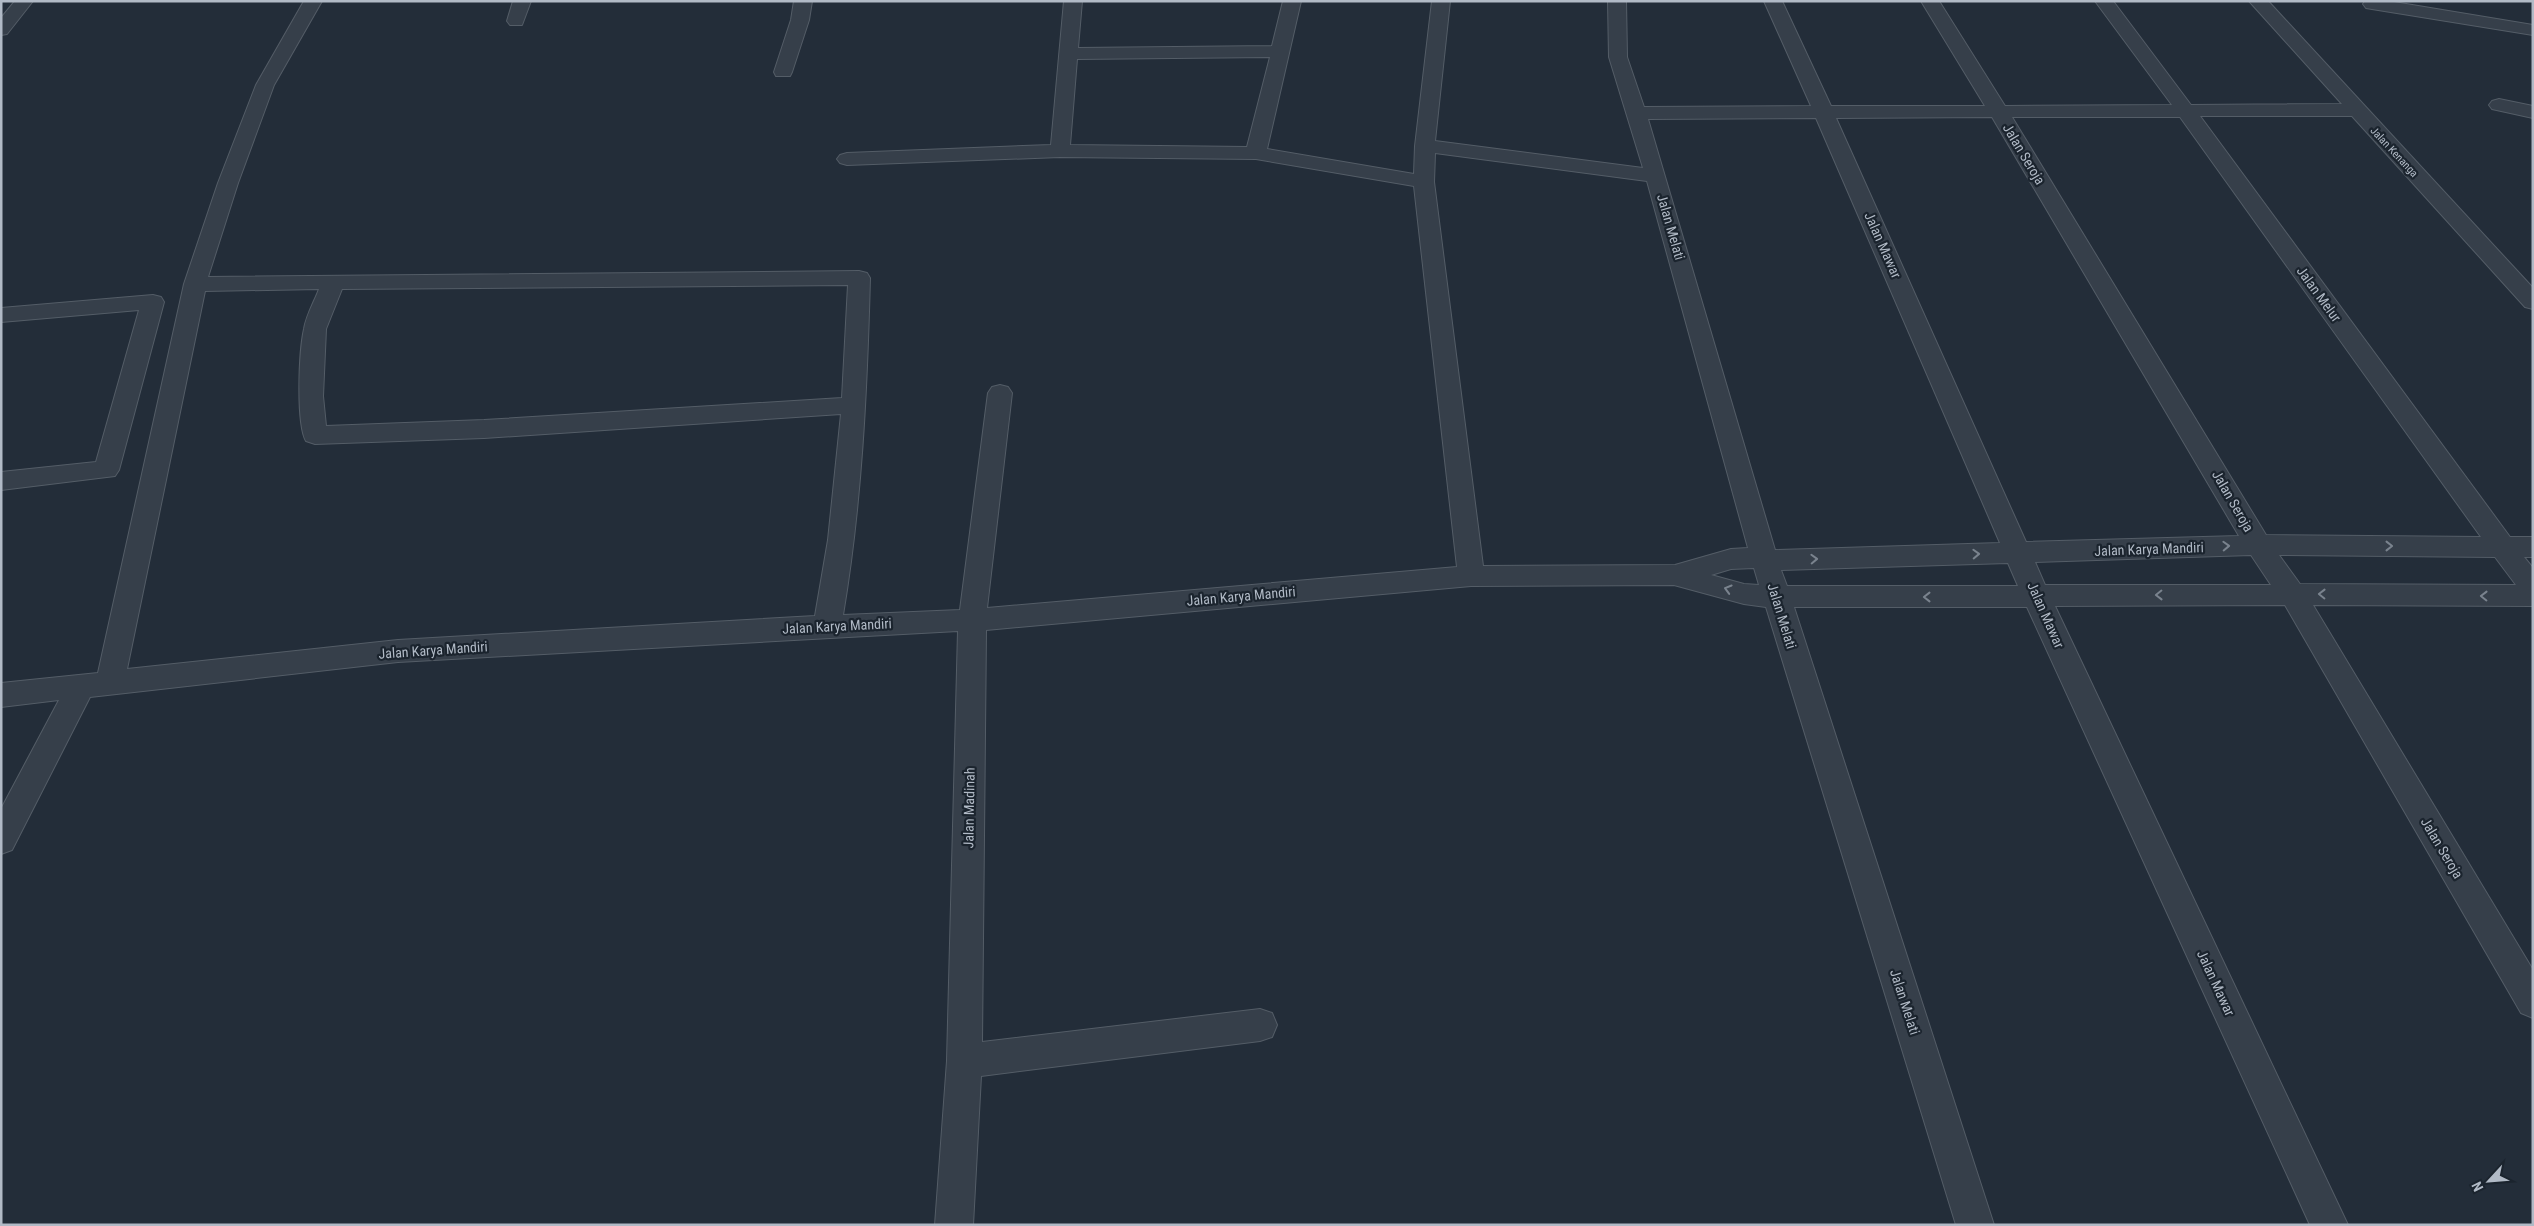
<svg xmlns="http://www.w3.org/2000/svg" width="2534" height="1226" font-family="'Roboto Condensed',sans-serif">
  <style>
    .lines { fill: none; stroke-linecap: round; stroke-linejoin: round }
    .minor-casing { stroke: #545d67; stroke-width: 2 }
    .minor { fill: #363f4a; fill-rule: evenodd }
    .oneway { stroke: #7a838e }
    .labels { text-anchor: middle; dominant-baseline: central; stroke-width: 4.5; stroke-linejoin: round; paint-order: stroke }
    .far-street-label { font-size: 11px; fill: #b1bac6; stroke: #1b242e }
    .street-label { font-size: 14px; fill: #b1bac6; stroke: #1b242e }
  </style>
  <rect width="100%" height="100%" fill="#232d39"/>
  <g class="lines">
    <g class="minor-casing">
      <path id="minor" d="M15,1H33L7,34L1,35V18Z
        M304,1H322L274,85L238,183L208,277L859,271L867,273L870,278C867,391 862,502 843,615L960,610L988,393L992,387L1000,385L1008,387L1012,393L987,608L1457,567L1414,186L1256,159L1060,157L847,165L840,163L837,159L840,155L847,153L1051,145L1064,1H1082L1078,48L1272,46L1283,1H1301L1267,149L1414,174L1415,146L1432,1H1450L1435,141L1643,168L1609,57L1608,1H1626L1627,57L1644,107L1811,106L1764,1H1782L1831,106H1985L1921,1H1939L2005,106L2172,105L2095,1H2113L2191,105L2342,104L2249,1H2268L2533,288V309L2525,307L2352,116H2200L2510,537H2533V557H2524L2533,568V606L2313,605L2533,970V1018L2521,1013L2285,605L2055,606L2348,1225H2310L2027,607H1794L1994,1225H1956L1766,607L1744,604L1674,585L1471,586L986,630L982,1042L1260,1009L1272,1013L1277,1025L1272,1037L1260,1041L981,1076L973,1225H935L947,1061L958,631L398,662L90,697L12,850L1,854V809L59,700L1,707V683L98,673L184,284L218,183L256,85ZM1270,57L1247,147L1070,145L1077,59ZM1992,117L2239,536L2026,542L1836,118ZM2012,117H2180L2481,537L2266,535ZM1816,118L2000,543L1775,550L1648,119ZM1435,153L1647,181L1748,548L1731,549L1675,565L1483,566L1434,182ZM848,285L842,398L484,420L326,426L323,396L326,329L342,289ZM319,289C314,302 306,316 304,329C299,351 296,423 306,441L315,444L484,438L841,414L828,540L815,616L398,640L127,669L205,291ZM2251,555L2271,585H2045L2035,562ZM2279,555L2495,557L2516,585L2300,584ZM2008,563L2018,586H1787L1781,570ZM1754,568L1759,585L1744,584L1711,575L1731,569Z
        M513,1H531L522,25H510L507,21Z
        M794,1H812L809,20L792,72L790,76H776L774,72L791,20Z
        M2365,1H2388L2533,25V35L2372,9L2366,8L2363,4Z
        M2499,99L2533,106V118L2492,109L2489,105L2492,101Z
        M153,295L161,297L164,302L119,470L115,476L1,490V472L96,462L139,310L1,322V308Z"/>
    </g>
    <use href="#minor" class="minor"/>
  </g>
  <defs><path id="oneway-chevron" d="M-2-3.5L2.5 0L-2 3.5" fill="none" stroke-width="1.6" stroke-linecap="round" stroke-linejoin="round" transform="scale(1.25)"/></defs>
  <g class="oneway">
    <use href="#oneway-chevron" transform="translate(2226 546) rotate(-2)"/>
    <use href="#oneway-chevron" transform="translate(2389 546)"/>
    <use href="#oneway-chevron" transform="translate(1976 554) rotate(-2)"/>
    <use href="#oneway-chevron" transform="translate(1814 559) rotate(-2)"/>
    <use href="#oneway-chevron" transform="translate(1728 589) rotate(-164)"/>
    <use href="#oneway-chevron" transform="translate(2322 594) rotate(-179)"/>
    <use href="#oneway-chevron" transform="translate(2159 595) rotate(179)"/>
    <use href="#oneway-chevron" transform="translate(2484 596) rotate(-179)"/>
    <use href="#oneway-chevron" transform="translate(1927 597) rotate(-180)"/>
  </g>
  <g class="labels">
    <g class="far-street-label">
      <text transform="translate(2394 152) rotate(47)">Jalan Kenanga</text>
    </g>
    <g class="street-label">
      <text transform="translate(2024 154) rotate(59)">Jalan Seroja</text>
      <text transform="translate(1671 227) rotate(74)">Jalan Melati</text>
      <text transform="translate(1883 245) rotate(66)">Jalan Mawar</text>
      <text transform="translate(2319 294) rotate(54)">Jalan Melur</text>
      <text transform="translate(2233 501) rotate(60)">Jalan Seroja</text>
      <text transform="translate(2149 549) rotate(-2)">Jalan Karya Mandiri</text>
      <text transform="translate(1241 596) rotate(-5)">Jalan Karya Mandiri</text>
      <text transform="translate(2046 615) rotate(66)">Jalan Mawar</text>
      <text transform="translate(1782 616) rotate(73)">Jalan Melati</text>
      <text transform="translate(837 626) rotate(-3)">Jalan Karya Mandiri</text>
      <text transform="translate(433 650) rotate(-4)">Jalan Karya Mandiri</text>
      <text transform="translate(969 808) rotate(-89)">Jalan Madinah</text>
      <text transform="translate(2442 848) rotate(59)">Jalan Seroja</text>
      <text transform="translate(2216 983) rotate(65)">Jalan Mawar</text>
      <text transform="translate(1905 1002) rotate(72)">Jalan Melati</text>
    </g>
  </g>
  <rect width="2534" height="1226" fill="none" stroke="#b1bac6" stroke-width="5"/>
  <g transform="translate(2489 1181) rotate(244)" stroke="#1b242e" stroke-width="4" paint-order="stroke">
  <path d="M0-4L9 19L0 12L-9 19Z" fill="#b1bac6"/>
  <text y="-8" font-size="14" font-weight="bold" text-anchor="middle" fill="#b1bac6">N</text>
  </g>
</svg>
